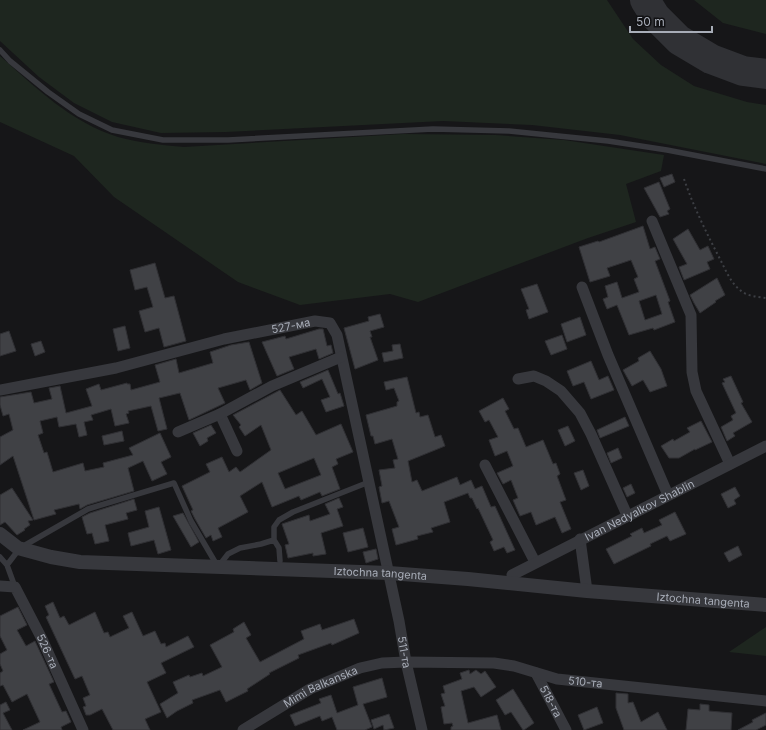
<svg xmlns="http://www.w3.org/2000/svg" width="766" height="730" font-family="Inter,sans-serif">
  <style>
    .green { fill: #1e261f }
    .lines { fill: none; stroke-linecap: round; stroke-linejoin: round }
    .taxiway { stroke: #303135; stroke-width: 30 }
    .building { fill: #404145; stroke: #303034; fill-rule: evenodd }
    .path { stroke: #3d3f44; stroke-width: 2; stroke-dasharray: 2 3; stroke-linecap: butt }
    .service { stroke: #37383d; stroke-width: 5.5 }
    .minor { stroke: #37383d; stroke-width: 11 }
    .tertiary { stroke: #37383d; stroke-width: 14 }
    .labels { text-anchor: middle; dominant-baseline: central; stroke-width: 3; stroke-linejoin: round; paint-order: stroke }
    .street-label { font-size: 11px; fill: #a8adb8; stroke: #111113 }
  </style>
  <rect width="100%" height="100%" fill="#161618"/>
  <path class="green" d="M0,0H607L633,39L661,65L694,86L747,102L766,105V164L620,135L532,125L443,121L226,132L161,133L112,122L74,103L39,77L0,41Z
    M694,0H766V34L723,23Z
    M0,56C35,87 72,123 118,137C139,143 162,145 184,147L403,134L496,135L564,140L664,155L661,171L626,184L636,222L588,238L418,302L390,294L300,305L238,282L114,197L74,156L0,122Z
    M766,627V656L729,652Z"/>
  <g class="lines">
    <path class="taxiway" d="M645,0L655,16L679,40L711,59L743,71L766,74"/>
  </g>
  <path class="building" d="M672,174L675,182L664,187L660,178Z
    M659,182L670,209L667,211L669,214L660,217L644,188Z
    M643,226L650,249L655,247L660,259L655,261L670,301L668,302L675,322L654,330L653,328L629,335L617,305L607,309L603,299L608,297L605,286L617,282L622,298L639,292L634,279L638,277L631,260L607,268L610,276L590,282L579,247L598,241L599,242ZM656,295L662,314L645,320L639,301Z
    M688,229L700,250L708,246L714,259L707,262L710,269L684,280L679,267L687,264L673,239Z
    M155,263L165,298L174,296L186,341L164,347L159,328L145,332L139,311L153,307L147,287L135,290L130,270Z
    M717,278L725,295L715,301L716,302L700,313L694,303L690,295Z
    M537,284L548,312L529,319L526,310L529,309L521,289Z
    M380,314L384,327L370,331L372,337H370L378,360L355,369L344,328L369,321L368,317Z
    M580,317L586,335L567,342L561,324Z
    M125,326L130,348L118,351L113,329Z
    M319,329H323L327,346L331,345L333,353L319,359L316,349L289,357L294,369L277,376L262,342L285,336L286,339Z
    M9,331L16,351L0,356V334Z
    M562,335L567,349L551,355L545,341Z
    M41,341L45,352L35,356L31,344Z
    M249,342L262,383L250,390L246,380L218,388L225,403L189,420L180,393L159,398L167,429L158,431L151,406L128,411L129,413L126,414L129,423L115,426L111,409L91,415L93,420L84,422L87,435L79,437L76,424L59,427L57,417L40,421L43,433L38,435L44,453L47,452L53,472L83,463L85,471L104,467L103,463L133,455L129,448L160,433L171,457L161,462L167,474L152,481L143,461L128,468L134,491L87,505L80,509L79,504L54,510L56,514L34,520L13,456L0,465V437L13,430L9,414L3,416L0,405V397L31,392L34,403L52,399L49,388L60,386L66,413L92,406L86,389L99,384L101,390L127,383V384H130L131,390L160,382L155,365L176,359L179,373L213,363L210,352L231,345Z
    M400,344L403,358L384,362L382,353L393,351L392,345Z
    M650,351L661,369L667,386L650,392L643,380L632,386L623,370L639,361L638,358Z
    M591,361L599,380L608,376L614,390L591,399L584,382L573,386L567,371Z
    M328,370L338,394L340,393L344,406L326,412L321,400L330,397L322,379L303,388L300,382Z
    M731,376L743,402L741,403L752,422L733,433L735,436L727,441L721,427L733,420L731,416L736,413L722,383L725,382L723,379Z
    M407,377L416,413L419,412L420,417L428,415L435,437L441,435L445,446L408,461L412,482L417,480L422,491L457,477L460,485L471,480L475,489L482,486L491,507L495,506L515,550L507,553L504,547L494,551L490,542L493,540L478,508L477,509L472,498H470L468,493L444,502L450,522L431,528L433,532L417,536L418,539L396,545L392,529L399,527L389,501L382,503L379,487L382,486L379,470L395,468L393,460L398,459L392,439L375,444L373,436H371L366,415L397,406V402L399,401L394,388L386,390L384,382Z
    M280,390L296,415L302,411L316,435L341,424L353,452L336,459L338,464L332,467L340,489L322,496L320,492L301,500L299,496L272,507L262,482L240,496L248,512L218,528L222,537L213,541L211,535L206,538L195,519L191,511L193,510L182,486L210,472L206,464L222,457L229,472L236,467L240,472L271,450L261,425L245,436L239,427L241,425L233,415ZM314,458L321,475L285,489L278,473Z
    M503,398L509,409L505,411L514,429L518,428L526,447L543,440L553,464L556,463L560,474L557,476L566,500L560,502L571,529L562,533L555,517L536,525L531,512L520,516L513,500L518,498L511,480L503,484L497,473L513,466L507,451L495,456L489,440L498,437L489,420L485,422L479,411Z
    M625,417L629,426L600,438L597,430Z
    M701,421L712,442L695,450V449L679,458H669L661,446L673,439L674,441L690,432L687,428Z
    M211,425L216,433L207,438L208,441L200,446L193,433Z
    M568,426L575,441L565,446L558,430Z
    M122,431L124,441L104,445L102,436Z
    M618,448L622,458L611,463L607,453Z
    M583,470L589,486L581,490L574,473Z
    M631,484L635,493L627,497L623,488Z
    M735,487L740,496L734,500L736,504L728,508L721,494Z
    M12,488L33,520L28,521L30,525L24,529L25,530L17,535L5,522L0,525V495Z
    M339,498L343,507L337,509L343,526L321,533L326,554L313,556V553L288,558L285,545L289,544L282,524L309,515L310,521L330,514L325,504Z
    M134,499L137,510L126,513L128,519L105,525L109,541L95,544L92,533L87,534L82,517L90,513Z
    M159,507L171,550L158,554L154,540L131,546L128,533L149,527L145,511Z
    M675,512L686,534L670,541L667,536L650,544L651,546L614,564L606,549L632,536L630,534L642,528L644,533L662,525L659,520Z
    M183,513L199,542L191,547L173,516Z
    M363,528L368,547L348,552L343,533Z
    M738,546L742,555L729,562L724,553Z
    M376,549L378,559L366,563L363,552Z
    M53,602L60,618L64,616L69,625L95,612L104,633L108,632L110,637L129,628L123,616L132,612L143,636L155,631L161,644L165,643L166,647L188,636L194,647L161,663L166,673L147,682L161,712L145,719L150,730H113L102,709L90,715H86L83,707L86,706L83,698L90,695L82,676L75,679L46,617L49,615L45,606Z
    M18,607L27,625L17,630L26,646L35,641L54,682L49,684L62,712L66,711L71,722L61,727L62,730H23L40,722L27,694L12,702L3,685L0,686V673L3,671L0,664V654L7,650L0,636V616Z
    M354,619L359,633L332,645L331,643L298,655L299,658L269,673L270,674L247,689L248,691L226,702L220,690L192,700L193,703L177,711L167,718L160,704L178,693L173,682L189,675L190,677L202,673L203,676L222,667L210,645L234,632L233,629L244,622L251,635L246,638L260,662L304,639L301,631L320,624L322,630Z
    M469,670L470,674L476,670L481,674L485,671L496,687L481,697L474,687L461,691L468,723L497,715L501,730H451V727L453,726L452,723L444,724L441,707L445,706L441,694L445,693L443,686L462,679L460,673Z
    M382,678L387,697L363,704L372,727L365,730H337L332,717L322,721L320,716L295,726L290,715L321,703L319,699L331,695L337,713L358,705L353,687Z
    M513,689L534,723L524,730H523L511,712L505,715L496,700Z
    M616,693L628,694V703L633,702L641,722L658,712L667,730H624L616,708Z
    M6,702L10,710L3,713L12,730H0V705Z
    M700,704L709,705V711L732,713L731,730H686L688,709L700,710Z
    M597,707L603,723L584,730L578,715Z
    M766,713V725L756,730H738L753,722L752,720Z
    M389,714L394,728L384,730L383,725L374,729L371,720Z"/>
  <g class="lines">
    <path class="path" d="M684,179C694,208 707,234 721,261C726,271 731,283 740,290C746,296 758,297 766,298"/>
    <path class="service" d="M0,50L10,61L48,92L79,114L112,130L163,140H228L433,129L509,131L608,141L667,150L766,169
      M274,540L279,548L280,561
      M0,557L7,565L20,548L88,509L174,483L191,521L218,567L228,554L240,548L261,544L274,540V527L279,520L293,512L369,482
      M7,565L15,587"/>
    <g class="minor">
      <path d="M652,221L691,315L692,372L696,391L730,464"/>
      <path d="M582,287L608,355L668,495"/>
      <path d="M518,379L534,376L546,381L561,391L580,413L591,434L627,515"/>
      <path id="s1" d="M0,390L116,368L224,339L315,321L330,323L337,335L399,621L406,662L422,730"/>
      <path d="M220,414L237,451"/>
      <path d="M178,432L220,414L272,386L341,357"/>
      <path d="M485,465L535,562"/>
      <path d="M580,539L587,591"/>
      <path id="s2" d="M512,575L766,446"/>
      <path id="s3" d="M0,586L15,587L42,639L83,730"/>
      <path id="s4" d="M536,673L566,730"/>
      <path id="s5" d="M243,730L310,689L360,668L382,663L406,662L494,663L514,666L557,679L766,701"/>
    </g>
    <path class="tertiary" id="s6" d="M0,534L18,548L51,557L80,562L389,573L468,579L587,591L766,605"/>
  </g>
  <g class="labels">
    <g class="street-label">
      <text stroke="none"><textPath href="#s1" startOffset="298">527-ма</textPath></text>
      <text stroke="none"><textPath href="#s2" startOffset="143">Ivan Nedyalkov Shablin</textPath></text>
      <text stroke="none"><textPath href="#s6" startOffset="387">Iztochna tangenta</textPath></text>
      <text stroke="none"><textPath href="#s6" startOffset="711">Iztochna tangenta</textPath></text>
      <text stroke="none"><textPath href="#s3" startOffset="87">526-та</textPath></text>
      <text stroke="none"><textPath href="#s1" startOffset="676">511-та</textPath></text>
      <text stroke="none"><textPath href="#s5" startOffset="361">510-та</textPath></text>
      <text stroke="none"><textPath href="#s5" startOffset="89">Mimi Balkanska</textPath></text>
      <text stroke="none"><textPath href="#s4" startOffset="32">518-та</textPath></text>
    </g>
  </g>
  <path d="M630 26v6h82v-6" fill="none" stroke="#a8adb8" stroke-width="2"/>
  <text x="636" y="26" font-size="12" fill="#a8adb8" stroke="#111113" stroke-width="3" paint-order="stroke">50 m</text>
</svg>
